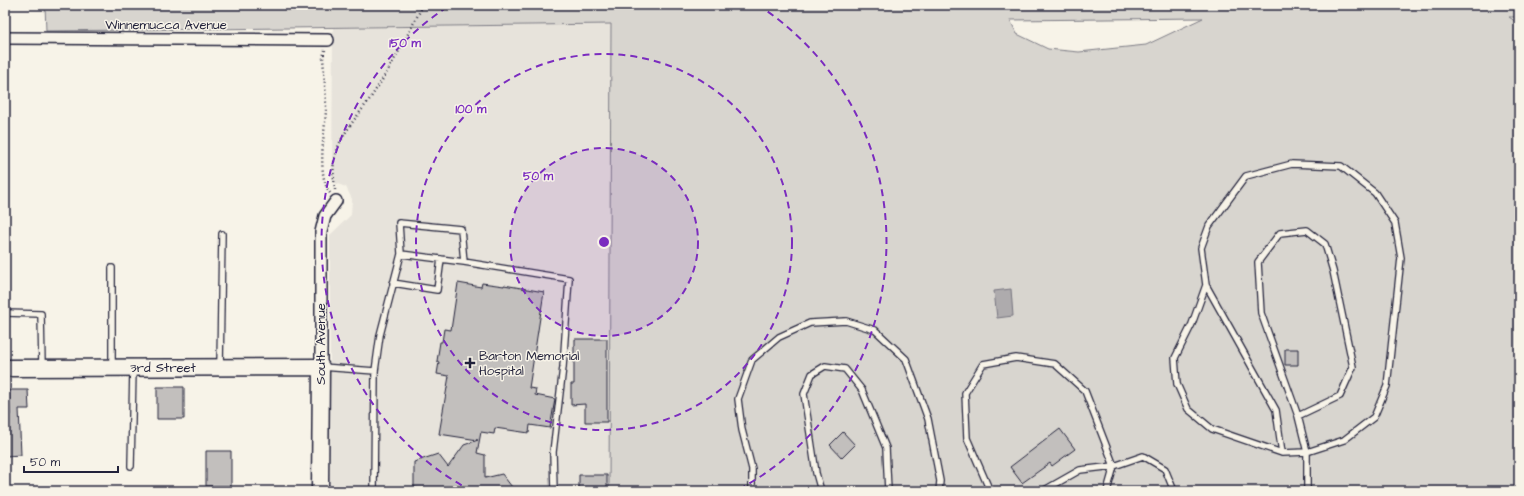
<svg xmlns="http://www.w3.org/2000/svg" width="1524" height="496" font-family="'Architects Daughter',sans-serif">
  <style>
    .built { fill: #e7e3db }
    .green { fill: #d8d5cf; stroke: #7d7c85; fill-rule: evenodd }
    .water { fill: #aeabad; stroke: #76747f }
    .building { fill: #c2bfbd; stroke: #22223b }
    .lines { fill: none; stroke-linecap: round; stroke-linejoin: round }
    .lane-casing { stroke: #22223b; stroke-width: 8 }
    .street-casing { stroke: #22223b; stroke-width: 14 }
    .secondary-casing { stroke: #22223b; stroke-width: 19 }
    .path { stroke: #22223b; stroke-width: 2.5; stroke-dasharray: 1 3; stroke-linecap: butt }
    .lane { stroke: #f7f3e8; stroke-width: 5.5 }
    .street { stroke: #f7f3e8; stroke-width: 11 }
    .secondary { stroke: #f7f3e8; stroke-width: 16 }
    .ring { fill: none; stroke: #7b2cbf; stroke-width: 2; stroke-dasharray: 7 5 }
    .poi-dot { fill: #22223b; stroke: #f7f3e8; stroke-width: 1.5 }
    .labels { text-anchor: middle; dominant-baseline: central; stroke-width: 3; stroke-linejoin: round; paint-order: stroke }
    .street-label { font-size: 13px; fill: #22223b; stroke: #f7f3e8 }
    .poi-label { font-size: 13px; fill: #22223b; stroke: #f7f3e8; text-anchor: start }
    .centre { fill: #7b2cbf; stroke: #f7f3e8; stroke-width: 2 }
    .ring-label { font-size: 12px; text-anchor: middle; font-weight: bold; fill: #7b2cbf; stroke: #f7f3e8; stroke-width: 3; stroke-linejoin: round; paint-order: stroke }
  </style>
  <rect width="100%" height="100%" fill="#f7f3e8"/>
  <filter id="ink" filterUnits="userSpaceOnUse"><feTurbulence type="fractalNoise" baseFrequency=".025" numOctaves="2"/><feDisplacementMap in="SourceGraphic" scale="8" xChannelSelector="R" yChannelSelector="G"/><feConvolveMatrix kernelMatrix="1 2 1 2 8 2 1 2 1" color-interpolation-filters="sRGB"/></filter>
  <g filter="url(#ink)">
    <path class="built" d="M611,24L609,491H330V235L351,215L352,199L346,187L332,182L333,28Z"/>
    <path class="green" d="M45,5H1519V17H1509L1519,24V491H609L611,24L46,31ZM1203,18L1146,45L1079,52L1048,49L1017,34L1010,20Z"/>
    <path class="water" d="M1011,289L1013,316L997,318L994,291Z"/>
    <path class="building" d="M458,283L481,287L482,283L504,286V285L544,292L529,388L536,389L535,395L555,399L550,428L530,425L529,433L495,428L494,434L481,432L477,453L485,455V478L502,474L515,491H426L414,487V462L438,454L448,467L464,445L478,440L439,434L449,376L437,374L439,362L437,361L440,342H442L444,329L451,330Z
      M575,339H607V422H585V404L571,405V384H574V346H575Z
      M1285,349H1298V365H1285Z
      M157,387H184V419H157Z
      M9,390H28L29,409H19L21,455L6,456V415H10Z
      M1060,429L1075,449L1052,466L1050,463L1022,483L1010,467Z
      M843,432L855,445L842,458L830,445Z
      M206,451H231V486H206Z
      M579,475H607V491H579Z"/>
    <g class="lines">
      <g class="lane-casing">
        <path id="lane" d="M1292,164L1341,166L1375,193L1395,223L1401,258L1387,386L1374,417L1344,440L1307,452L1282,453L1212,429L1188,409L1177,384L1175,358L1192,324L1206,285L1201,248L1209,226L1246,176Z
          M401,254L464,262L569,279L563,367L553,452L554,491
          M112,268V367
          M393,283L437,290L441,259
          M1206,285L1276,410L1282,453
          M5,313L41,314L42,366
          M220,367L222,234
          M322,367L375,371
          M1298,416L1340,396L1353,367L1333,271L1325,244L1307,230L1280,233L1258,262L1261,313L1298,416L1307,452V491
          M131,466L133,369
          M374,491L375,371L380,335L401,254L399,223L461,229L464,262
          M752,491V469L742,430L738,399L752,360L779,337L810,323L846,321L875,330L906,359L928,419L940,481L939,491
          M821,491L816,473L804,394L812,374L825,366L845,369L862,390L886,448L888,491
          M990,491L967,438L965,393L983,364L1016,358L1055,364L1085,391L1114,466
          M1043,491L1080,470L1114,466L1143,456L1165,469L1174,491
          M1107,491L1114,466"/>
      </g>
      <g class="street-casing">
        <path id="street" d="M5,38L328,40
          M321,367V232L325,216L336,201"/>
      </g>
      <g class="secondary-casing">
        <path id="secondary" d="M5,368L321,367L320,491"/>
      </g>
      <path class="path" d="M325,50L323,57C324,74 326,92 326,110C325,133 316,174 330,193
        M335,190C334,179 332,167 335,156C341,132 362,112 375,91C393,64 408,34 423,5"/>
      <use href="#lane" class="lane"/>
      <use href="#street" class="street"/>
      <use href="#secondary" class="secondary"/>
    </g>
  </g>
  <circle cx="604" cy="242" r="94" fill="#7b2cbf" fill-opacity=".12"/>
  <g class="ring">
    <circle cx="604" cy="242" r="94"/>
    <circle cx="604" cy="242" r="188"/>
    <path d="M472 491A282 282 0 0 1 450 5M758 5A282 282 0 0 1 736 491"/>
  </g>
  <path class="poi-dot" d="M468 357h4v4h4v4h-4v4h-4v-4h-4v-4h4z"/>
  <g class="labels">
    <g class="street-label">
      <text x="166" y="25">Winnemucca Avenue</text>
      <text transform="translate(321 344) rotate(-90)">South Avenue</text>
      <text x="163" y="368">3rd Street</text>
    </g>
    <g class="poi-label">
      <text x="479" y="356">Barton Memorial<tspan x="479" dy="15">Hospital</tspan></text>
    </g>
  </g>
  <circle cx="604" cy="242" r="6" class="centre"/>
  <g class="ring-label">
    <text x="405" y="47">150 m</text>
    <text x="471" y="113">100 m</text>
    <text x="538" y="180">50 m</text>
  </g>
  <rect width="1524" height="496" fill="none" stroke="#f7f3e8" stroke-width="20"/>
  <rect x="10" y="10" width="1504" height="476" fill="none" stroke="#22223b" stroke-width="1.5" filter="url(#ink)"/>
  <path d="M24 466v6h94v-6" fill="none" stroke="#22223b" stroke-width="2"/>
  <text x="30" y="466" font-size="12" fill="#22223b" stroke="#f7f3e8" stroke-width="3" paint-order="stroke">50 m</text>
</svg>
